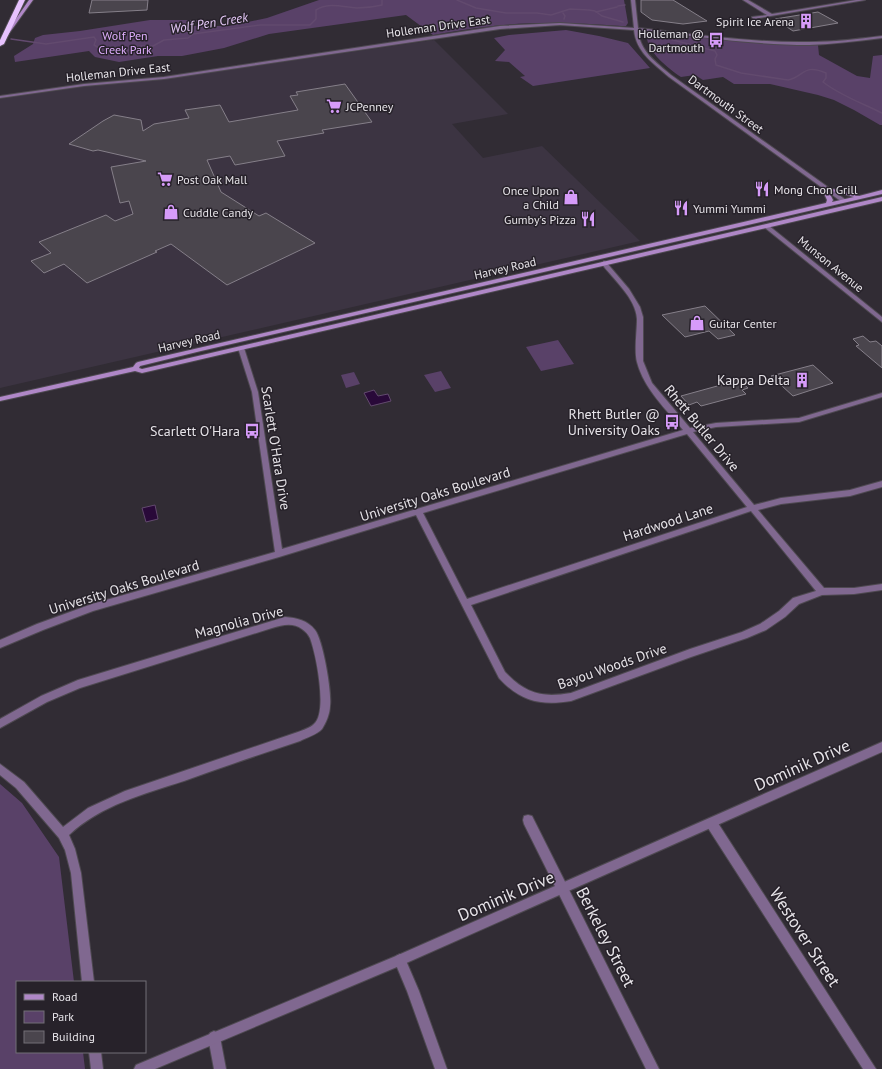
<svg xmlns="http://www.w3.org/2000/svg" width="882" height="1069" font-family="'PT Sans',sans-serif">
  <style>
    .built { fill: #3c3442 }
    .green { fill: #594168 }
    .water { fill: #290939; stroke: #624a6e }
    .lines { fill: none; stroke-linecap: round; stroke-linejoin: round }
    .stream { stroke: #624a6e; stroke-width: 1.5 }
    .building { fill: #4a454d; stroke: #857f89 }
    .minor-casing { stroke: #4e4951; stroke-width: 2 }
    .tertiary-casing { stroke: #4e4951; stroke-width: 2 }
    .secondary-casing { stroke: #4e4951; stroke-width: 2 }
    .motorway-casing { stroke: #4e4951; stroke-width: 2 }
    .minor { fill: #806890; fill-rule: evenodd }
    .tertiary { fill: #806890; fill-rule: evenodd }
    .secondary { fill: #af87c7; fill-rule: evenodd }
    .motorway { fill: #e7c2fe; fill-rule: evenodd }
    .labels { text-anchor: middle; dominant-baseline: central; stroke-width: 3; stroke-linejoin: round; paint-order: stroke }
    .far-poi-label { font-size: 12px; fill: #e6e3e8; stroke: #27222a; text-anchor: start }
    .far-street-label { font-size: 12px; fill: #e6e3e8; stroke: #27222a }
    .far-park-label { font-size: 12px; fill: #dfaefd; stroke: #27222a }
    .far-water-label { font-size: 13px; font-style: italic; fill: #e6c9f9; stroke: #27222a }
    .poi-label { font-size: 14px; fill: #e6e3e8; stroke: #27222a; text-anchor: end }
    .street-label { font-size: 14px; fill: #e6e3e8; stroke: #27222a }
    .near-street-label { font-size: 17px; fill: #e6e3e8; stroke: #27222a }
  </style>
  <rect width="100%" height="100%" fill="#312c34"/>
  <path class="built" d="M434,40L508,114L452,124L483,158L542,146L640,241L0,388V99L90,86L160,80Z"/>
  <path class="green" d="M319,0H624L628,23L626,26H621C575,23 530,21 485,27C467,29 450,32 433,35L406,15L269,34L224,48L182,56H158L119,62L95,57L89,51L15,62L14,56L33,44L35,38L43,35L80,31L150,20H198L193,26H229L267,18Z
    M566,30L599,36L628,43L650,68L533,86L520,77L525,76L509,62L495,61L505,50L494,38L509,35Z
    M653,33L765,43L818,45L819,55L857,76L870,78L873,56L882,55V125H880L854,110L834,100L818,95L770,84H734L723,77L703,80L695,75L681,77C669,69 646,51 647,36Z
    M558,340L574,364L541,371L526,347Z
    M441,371L451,388L435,392L424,375Z
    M354,372L360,384L346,388L341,375Z
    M0,784L22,803L59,857L74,982H17V1052H83L85,1069H0Z"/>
  <path class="water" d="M374,390L378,396L388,394L391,401L371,406L364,393Z
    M155,505L158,519L146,522L142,508Z"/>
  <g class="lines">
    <path class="stream" d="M457,0L476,8L506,13H537L551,15L570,9L589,10L595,11L602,16L623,22
      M618,6L625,5
      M596,12L617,7
      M563,13L565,16L564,19
      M654,35L715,51L717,55L715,59L716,65L741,73L788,80C804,77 803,63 826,73V78L823,82C841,96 862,103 882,113
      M11,39L46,44L94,37L96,40L94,45L99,48L125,51L141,46H153L164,40L188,38L193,34L260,25H310L316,19V10C329,2 342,7 357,8C365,8 374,7 382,5V0"/>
  </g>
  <path class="building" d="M92,0H148L147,10L89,13Z
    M641,0H673L707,21L683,24L652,20L641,12Z
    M818,12L838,23L793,31L775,19Z
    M345,84L372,122L322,130L324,133L277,141L285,156L235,165L230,156L207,160L221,192L259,216L266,213L315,243L227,285L171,244L155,251L157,252L87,283L64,264L44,273L31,261L51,253L39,242L106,215L115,221L133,214L129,201L120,203L111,167L146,161L98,150L93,151L69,144L103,121L114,115L141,120L143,131L154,124L189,118L185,110L220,105L229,122L298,110L290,96L298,95L296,92Z
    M705,306L735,335L718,339L709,331L685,337L662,315Z
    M863,336L870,342L876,341L882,346V368L856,346L859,345L853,339Z
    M813,365L833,383L793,396L771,376Z
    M739,380L748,388L742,390L746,394L701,406L697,402L689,405L681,396Z"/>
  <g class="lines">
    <g class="minor-casing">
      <path id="minor" d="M743,0H748L772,14L856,0H865L753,19L752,17L767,15Z
        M604,261L606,262L629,289L640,307L643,317V361L652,383L690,428L716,423L799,418L882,393V397L799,422L716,427L693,432L754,505L781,498L850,490L882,481V487L850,496L781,504L758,510L824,588H854L882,584V590L854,594L822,595L799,604L785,617L766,630L747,638L691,657L571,701C540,706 520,701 499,678L416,515L279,557L93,611L43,630L0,648V640L37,624L92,604L275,552L252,392L238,348L239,347H243L244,348L258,392L282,549L683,430C666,409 644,389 637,362C634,351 637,331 637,319C636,298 613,279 601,263ZM687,434L747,507L467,599L423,513ZM751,511L816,591L793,598L779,611L760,624L742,632L690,649L571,693C542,698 526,694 505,672L471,605Z
        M285,617C297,618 307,620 315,630C323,640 332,693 330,706C330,713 326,723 322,729C318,734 306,738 300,741C261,754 223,767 184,781C144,794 101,805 69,835L75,849L81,873L94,982H82L71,873L65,850L59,838L16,788L0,775V764L24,782L63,827L88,808L125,791L298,732C303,730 310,728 314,724C328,712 316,654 310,638C308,634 305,631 302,629C293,622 282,625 272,628L80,688L47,702L0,728V719L41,696L78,680Z
        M528,815L532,816L659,1069H646L524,824L523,820L524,816Z
        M712,819L716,820L876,1069H863L708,828L707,824L708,820Z
        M400,954L404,956L419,991L447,1069H435L407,991L394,960L396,956Z
        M214,1031L218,1033L220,1037L226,1069H214L208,1037L210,1033Z
        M89,1052H101L103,1069H91Z"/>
    </g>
    <g class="tertiary-casing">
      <path id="tertiary" d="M631,0H635L638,28C695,34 752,43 809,42C833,42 858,39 882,36V38C858,41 834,44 809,45C752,45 695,36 638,30C640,52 656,62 671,75L846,200V202H842L669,77C653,63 636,52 634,30L560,25L500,29L164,79L84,86L0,98V96L84,84L164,77L500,26L560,23L634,28Z
        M764,225H768L882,317V322L764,227Z
        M882,742V752L404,964L155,1069H134L136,1065L396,956Z"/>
    </g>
    <g class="secondary-casing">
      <path id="secondary" d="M29,0H33L0,46V42Z
        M822,186L859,196L882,190V194L201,351L140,366L139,368L142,369L882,197V201L142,373L135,371L0,401V397L133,367L136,363L138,362L826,203L827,200L821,187ZM828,190L854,197L832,202L833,200Z"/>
    </g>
    <g class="motorway-casing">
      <path id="motorway" d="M19,0H25L4,44L0,46V40Z"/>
    </g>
    <use href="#minor" class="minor"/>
    <use href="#tertiary" class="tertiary"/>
    <use href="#secondary" class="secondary"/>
    <use href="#motorway" class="motorway"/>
  </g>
  <defs>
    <g id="building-bare" transform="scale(1.2)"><path d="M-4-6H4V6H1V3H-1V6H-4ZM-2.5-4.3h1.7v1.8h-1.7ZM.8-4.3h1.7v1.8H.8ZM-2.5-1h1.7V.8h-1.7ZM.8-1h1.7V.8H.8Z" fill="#d69bf9" stroke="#27222a" stroke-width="2.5" paint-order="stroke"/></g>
    <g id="bus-bare" transform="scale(1.2)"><path d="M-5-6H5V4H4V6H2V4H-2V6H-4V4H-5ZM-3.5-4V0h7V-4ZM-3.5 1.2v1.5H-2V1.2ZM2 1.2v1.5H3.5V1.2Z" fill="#d69bf9" stroke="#27222a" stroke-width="2.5" paint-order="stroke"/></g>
    <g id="supermarket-bare" transform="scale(1.2)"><path d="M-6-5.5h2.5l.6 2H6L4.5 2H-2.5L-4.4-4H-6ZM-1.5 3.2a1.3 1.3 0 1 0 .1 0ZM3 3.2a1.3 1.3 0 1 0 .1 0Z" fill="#d69bf9" stroke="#27222a" stroke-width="2.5" paint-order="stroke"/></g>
    <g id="restaurant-bare" transform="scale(1.2)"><path d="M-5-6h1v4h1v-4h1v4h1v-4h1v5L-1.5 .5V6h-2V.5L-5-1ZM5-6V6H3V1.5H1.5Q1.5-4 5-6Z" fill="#d69bf9" stroke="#27222a" stroke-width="2.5" paint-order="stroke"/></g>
    <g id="shop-bare" transform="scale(1.2)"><path d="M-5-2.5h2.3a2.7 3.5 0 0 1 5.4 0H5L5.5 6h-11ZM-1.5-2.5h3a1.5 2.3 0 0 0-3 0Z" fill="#d69bf9" stroke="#27222a" stroke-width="2.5" paint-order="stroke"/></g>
  </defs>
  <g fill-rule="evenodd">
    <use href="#building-bare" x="806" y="21"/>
    <use href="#bus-bare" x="716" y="40"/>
    <use href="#supermarket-bare" x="334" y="106"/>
    <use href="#supermarket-bare" x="165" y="179"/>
    <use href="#restaurant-bare" x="762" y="189"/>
    <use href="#shop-bare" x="571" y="197"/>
    <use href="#restaurant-bare" x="681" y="208"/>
    <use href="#shop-bare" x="171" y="212"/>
    <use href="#restaurant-bare" x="588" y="219"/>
    <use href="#shop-bare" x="697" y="323"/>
    <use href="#building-bare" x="802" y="380"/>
    <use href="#bus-bare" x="672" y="422"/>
    <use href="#bus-bare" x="252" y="431"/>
  </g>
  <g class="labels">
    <g class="far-poi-label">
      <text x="794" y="21" text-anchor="end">Spirit Ice Arena</text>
      <text x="704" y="33" text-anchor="end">Holleman @<tspan x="704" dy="14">Dartmouth</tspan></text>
      <text x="346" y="106">JCPenney</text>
      <text x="177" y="179">Post Oak Mall</text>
      <text x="774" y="189">Mong Chon Grill</text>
      <text x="559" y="190" text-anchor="end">Once Upon<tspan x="559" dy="14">a Child</tspan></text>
      <text x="693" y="208">Yummi Yummi</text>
      <text x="183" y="212">Cuddle Candy</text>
      <text x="576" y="219" text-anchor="end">Gumby’s Pizza</text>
      <text x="709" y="323">Guitar Center</text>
    </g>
    <g class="far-street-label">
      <text transform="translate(438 26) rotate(-8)">Holleman Drive East</text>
      <text transform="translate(118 72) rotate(-6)">Holleman Drive East</text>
      <text transform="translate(726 104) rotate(36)">Dartmouth Street</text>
      <text transform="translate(831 264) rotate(39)">Munson Avenue</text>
      <text transform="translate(505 268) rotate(-13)">Harvey Road</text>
      <text transform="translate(189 341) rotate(-13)">Harvey Road</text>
    </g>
    <g class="far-park-label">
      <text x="125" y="35">Wolf Pen<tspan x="125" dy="14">Creek Park</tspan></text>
    </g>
    <g class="far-water-label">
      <text transform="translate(209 23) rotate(-9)">Wolf Pen Creek</text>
    </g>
    <g class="poi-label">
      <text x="790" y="380">Kappa Delta</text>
      <text x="660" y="414">Rhett Butler @<tspan x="660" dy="16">University Oaks</tspan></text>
      <text x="240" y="431">Scarlett O'Hara</text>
    </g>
    <g class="street-label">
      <text transform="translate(702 428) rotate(50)">Rhett Butler Drive</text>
      <text transform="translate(276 448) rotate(81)">Scarlett O'Hara Drive</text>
      <text transform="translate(435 494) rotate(-17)">University Oaks Boulevard</text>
      <text transform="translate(668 522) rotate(-18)">Hardwood Lane</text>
      <text transform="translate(124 587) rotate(-17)">University Oaks Boulevard</text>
      <text transform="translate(239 622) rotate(-15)">Magnolia Drive</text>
      <text transform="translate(612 666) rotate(-19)">Bayou Woods Drive</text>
    </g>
    <g class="near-street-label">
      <text transform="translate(802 765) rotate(-24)">Dominik Drive</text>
      <text transform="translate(506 896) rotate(-23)">Dominik Drive</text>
      <text transform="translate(606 937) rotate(63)">Berkeley Street</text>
      <text transform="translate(805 937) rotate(57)">Westover Street</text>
    </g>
  </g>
  <rect x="16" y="981" width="130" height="72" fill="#27222a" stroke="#736f76"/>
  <rect x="24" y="994" width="20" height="6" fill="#af87c7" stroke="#736f76"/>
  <text x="52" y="1001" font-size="12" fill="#e6e3e8">Road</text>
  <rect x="24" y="1011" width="20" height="12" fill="#594168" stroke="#736f76"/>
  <text x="52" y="1021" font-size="12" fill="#e6e3e8">Park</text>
  <rect x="24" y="1031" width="20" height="12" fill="#4a454d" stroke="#736f76"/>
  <text x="52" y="1041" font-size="12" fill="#e6e3e8">Building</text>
</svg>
